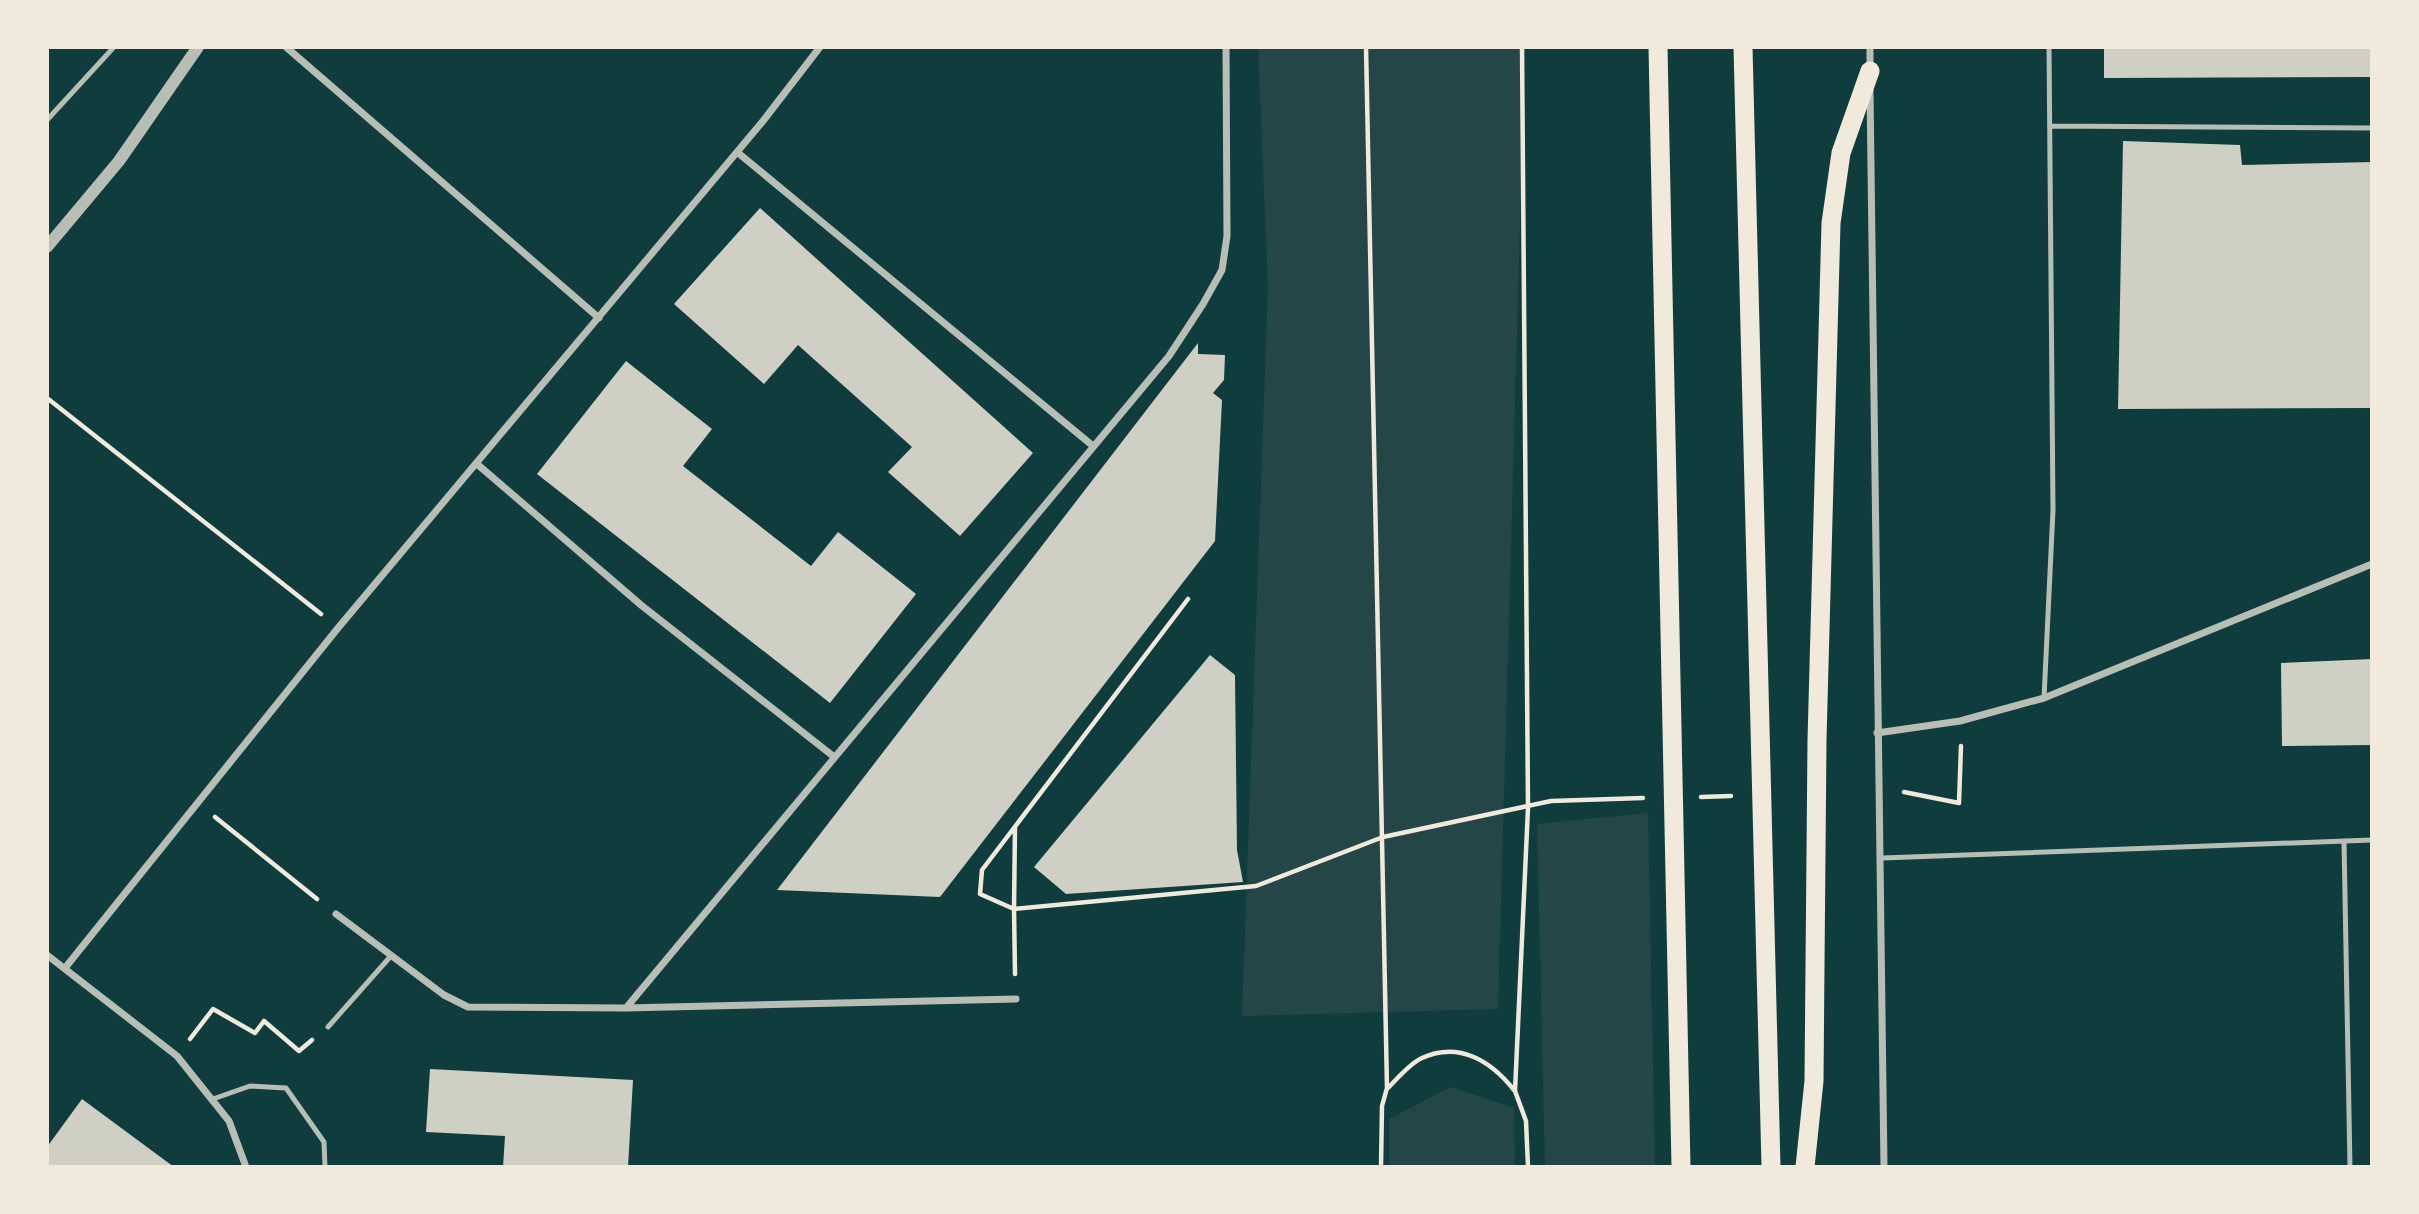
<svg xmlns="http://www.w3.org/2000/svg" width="2419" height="1214" font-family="Roboto,sans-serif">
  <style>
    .green { fill: #244646 }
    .building { fill: #cfcfc3 }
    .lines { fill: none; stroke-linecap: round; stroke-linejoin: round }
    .path { stroke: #f1e9da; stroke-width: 4.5 }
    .service { stroke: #b8beb3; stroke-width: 5 }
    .minor { stroke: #b8beb3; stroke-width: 7 }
    .tertiary { stroke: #b8beb3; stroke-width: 12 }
    .trunk { stroke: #f1e9da; stroke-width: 19 }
  </style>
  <rect width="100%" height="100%" fill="#0f3d3e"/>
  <path class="green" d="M1258,47H1525L1498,1009L1242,1016L1268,286Z
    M1648,813L1655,1167H1545L1537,824Z
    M1451,1087L1514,1108L1515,1167H1389V1119Z"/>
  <path class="building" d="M2104,47H2372V77L2104,78Z
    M2123,141L2240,145L2242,165L2372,162V408L2118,409Z
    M760,208L1033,453L960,536L888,472L912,447L798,345L764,384L674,304Z
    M1198,343V354L1225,355L1224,380L1213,393L1222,400L1215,541L940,897L777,890Z
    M626,361L712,429L683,466L811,566L838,532L916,594L830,703L537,474Z
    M1210,655L1235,675L1237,850L1243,882L1066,894L1034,867Z
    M2372,659V745L2282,746L2281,663Z
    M430,1069L633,1080L628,1167H503L505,1136L426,1132Z
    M82,1099L174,1167H47V1147Z"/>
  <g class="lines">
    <path class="path" d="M1366,47L1387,1088L1382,1106L1381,1167
      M1522,47L1528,808L1515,1091L1526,1121L1528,1167
      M47,398L321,614
      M1904,792L1959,803L1961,746
      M1701,797L1731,796
      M215,817L317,899
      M1015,827L1014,909L980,894L982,870L1188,599
      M1015,974L1014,909L1256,886L1383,837L1551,801L1643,798
      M190,1039L213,1009L255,1033L264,1021L299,1051L312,1040
      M1388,1088C1398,1078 1409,1064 1422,1058C1459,1041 1491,1061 1514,1090"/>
    <path class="service" d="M47,120L114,47
      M2050,126L2372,128
      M2044,698L2053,510L2049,47
      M2344,841L2350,1167
      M1882,858L2372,840
      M328,1027L390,957
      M213,1099L250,1086L286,1088L324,1142L325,1167"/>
    <path class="minor" d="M286,47L599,318
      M1870,47V71
      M1870,90L1884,1167
      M737,152L1093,446
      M477,464L641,605L833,756
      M1877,733L1960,721L2044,698L2372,564
      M336,914L444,995L468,1007L626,1008L1016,999
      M47,955L177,1056L229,1121L246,1167
      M65,968L338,628L763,121L820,47
      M626,1008L1169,356L1203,304L1222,270L1227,236L1226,47"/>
    <path class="tertiary" d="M47,247L119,161L198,47"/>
    <path class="trunk" d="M1658,47L1681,1167
      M1743,47L1771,1167
      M1805,1167L1814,1081L1817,740L1831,223L1841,153L1870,71"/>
  </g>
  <rect width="2419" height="1214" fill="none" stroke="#f1e9da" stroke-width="98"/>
</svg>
